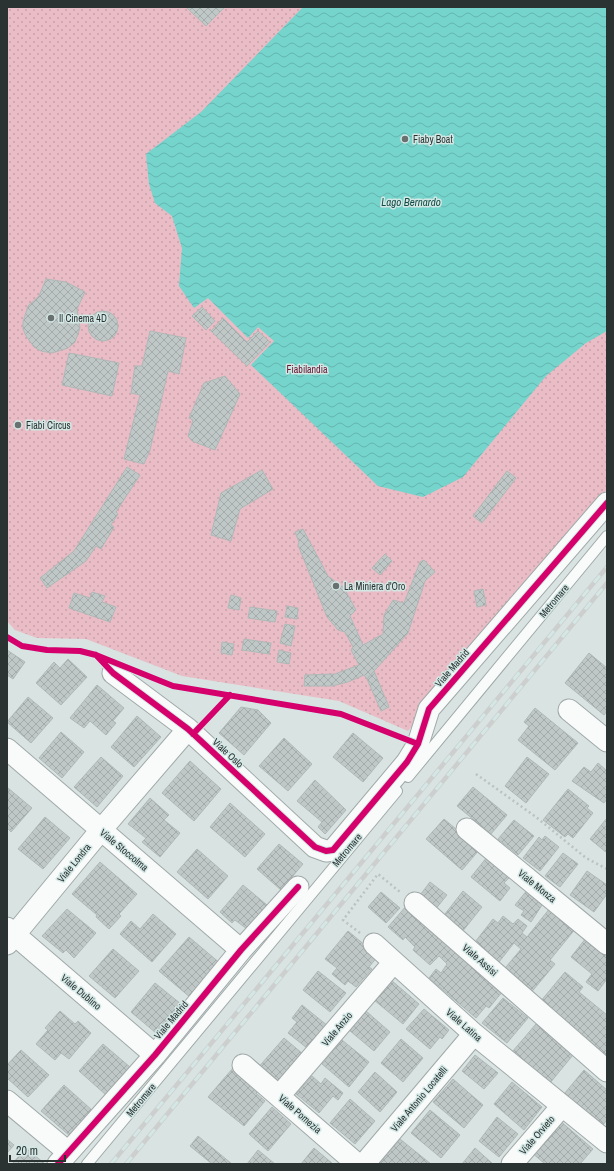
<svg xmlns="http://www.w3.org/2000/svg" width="614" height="1171" font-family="'Archivo Narrow',sans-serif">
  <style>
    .park { fill: url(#park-dots) }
    .water { fill: url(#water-waves) }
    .building { fill: url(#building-cross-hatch); stroke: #afb9b7 }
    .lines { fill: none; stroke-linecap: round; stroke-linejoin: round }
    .lane-casing { stroke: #a0a9a8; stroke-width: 12 }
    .street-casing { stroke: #a0a9a8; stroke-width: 23 }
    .path { stroke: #bcc1c1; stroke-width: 2.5; stroke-dasharray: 2 3; stroke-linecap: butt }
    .lane { stroke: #f9fbfb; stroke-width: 10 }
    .street { stroke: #f9fbfb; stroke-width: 21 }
    .rail-casing { stroke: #cdcfcf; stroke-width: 4.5 }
    .rail { stroke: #d3e8e5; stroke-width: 3; stroke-dasharray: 9; stroke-linecap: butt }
    .cycleway-casing { stroke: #d3e8e5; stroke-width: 8 }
    .cycleway { stroke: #d6006c; stroke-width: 6 }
    .poi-dot { fill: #687170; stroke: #d3e8e5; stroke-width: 1.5 }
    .labels { text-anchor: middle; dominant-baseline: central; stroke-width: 3; stroke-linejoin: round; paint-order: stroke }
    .poi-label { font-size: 10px; fill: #2b3332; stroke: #d3e8e5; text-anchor: start }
    .park-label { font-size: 10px; fill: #64122e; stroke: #d3e8e5 }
    .street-label { font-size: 10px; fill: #2b3332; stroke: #d3e8e5 }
    .water-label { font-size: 11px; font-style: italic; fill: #124c47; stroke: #d3e8e5 }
  </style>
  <defs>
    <pattern id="park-dots" width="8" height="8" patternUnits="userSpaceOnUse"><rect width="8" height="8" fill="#e9bcc6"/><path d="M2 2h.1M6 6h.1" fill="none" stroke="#c8a2ab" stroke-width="1.8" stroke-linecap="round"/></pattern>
    <pattern id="water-waves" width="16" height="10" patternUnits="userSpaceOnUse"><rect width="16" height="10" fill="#75d4cc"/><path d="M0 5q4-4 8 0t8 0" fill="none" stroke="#65b6b0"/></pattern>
    <pattern id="building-cross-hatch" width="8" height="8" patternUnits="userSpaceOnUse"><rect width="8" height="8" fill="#bfc8c7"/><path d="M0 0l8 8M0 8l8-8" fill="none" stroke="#a4acab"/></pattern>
  </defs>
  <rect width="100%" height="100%" fill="#d8e3e2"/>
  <path class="park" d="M7,7H607V489L408,731L339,701L182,676L86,639L37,638L15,630L7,621Z"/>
  <path class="water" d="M303,7H607V331L586,343L546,376L463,477L423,497L378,486L251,365L274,341L258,327L248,338L208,298L194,308L179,286L182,248L172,216L155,203L149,184L146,154L201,112Z"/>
  <path class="building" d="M186,7H225L206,26Z
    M46,279L66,282L85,292L77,309L80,328L75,342L68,348L52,353L41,351L34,347L26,336L23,329V322L28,306L39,296Z
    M202,307L215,321L206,330L192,316Z
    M88 326a15 15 0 1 1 30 0a15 15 0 1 1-30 0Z
    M223,318L247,342L258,331L270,342L247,366L211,331Z
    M150,331L186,338L179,374L168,371L150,450L144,464L124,459L140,395L131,393L135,366H142Z
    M69,353L119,363L112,396L62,385Z
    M225,376L240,394L215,450L192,441L188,436L193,420L189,418L204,383Z
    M127,467L140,475L116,512L118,514L111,525L114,527L101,549L96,546L86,561L47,588L40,578L74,551Z
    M262,470L273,489L240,509L231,541L211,535L221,493Z
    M507,471L516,478L482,523L473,516Z
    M303,529L328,576L344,588L356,610L350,616L363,645L383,634L384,615L393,600L404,603L420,562L424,560L435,572L425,581L408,633L367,679L364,675L348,682L332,686H304L305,675L335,674L359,665L351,650L353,647L345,632L338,630L327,617L298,545L299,542L295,532Z
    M385,554L392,561L380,575L372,568Z
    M483,589L486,605L477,607L474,591Z
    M92,592L105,596L102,602L116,607L110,622L69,608L74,593L90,598Z
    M231,595L241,598L239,610L228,608Z
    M287,606L298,608L297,619L285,617Z
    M250,607L277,611L275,622L248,618Z
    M285,624L295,626L291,646L280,643Z
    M244,639L271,643L269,654L242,650Z
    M222,642L234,644L232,655L221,653Z
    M7,650L25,662L13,679L7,675Z
    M279,650L291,653L289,664L277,662Z
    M589,653L607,668V711L604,715L565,683Z
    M68,659L87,677L61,705L36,683L54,662L60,668Z
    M374,671L389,707L381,711L367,679Z
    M97,685L124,708L113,721L116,723L106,735L90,721L84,728L70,718Z
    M28,697L53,718L31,743L7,722Z
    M241,707L258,710L271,723L244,755L219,733Z
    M535,708L578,743L555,770L518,740L529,726L524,722Z
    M137,716L161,737L134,767L111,747Z
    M61,732L84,752L62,778L39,758Z
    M353,733L383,758L363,782L333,757Z
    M284,738L312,764L288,791L259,766Z
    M101,757L123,776L97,807L74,787Z
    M527,757L549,774L526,803L505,786Z
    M190,761L221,789L194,821L162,793Z
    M598,763L607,771V799L604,803L572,781L584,767L591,772Z
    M315,780L346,810L325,834L318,827L322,822L297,801Z
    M473,787L507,815L491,834L457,806Z
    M8,788L32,808L11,832L7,828Z
    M568,789L589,806L587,808L593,813L573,838L568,834L565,837L543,820Z
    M150,798L169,815L164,820L180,833L160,857L142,842L146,838L128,824Z
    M230,803L265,834L245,857L210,827Z
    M45,817L70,838L43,869L18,849Z
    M607,818V853L590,839Z
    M444,819L480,849L462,870L426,839Z
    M514,820L534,836L518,855L498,839Z
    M545,836L559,847L540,871L523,858L539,837L542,840Z
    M279,844L303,864L281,890L257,869Z
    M197,849L228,876L208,899L177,872Z
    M563,853L578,864L560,887L545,876Z
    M487,857L511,876L504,883L510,888L500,901L471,877Z
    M100,862L137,894L119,914L121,916L109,929L96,917L97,915L72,894Z
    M587,871L607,885V894L594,912L570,895Z
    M430,882L447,895L434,911L417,899Z
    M243,885L267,905L247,929L235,920L232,923L220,912Z
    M528,889L544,902L531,922L521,915L524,911L515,905Z
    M463,891L482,907L462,932L441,919Z
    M381,892L400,908L386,923L368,907Z
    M407,905L503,991L489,1008L486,1006L476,1018L429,978L436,969L441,973L447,964L439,956L430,965L413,950L415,947L405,937L403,940L388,927Z
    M550,908L576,928L550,960L555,964L529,995L501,973L521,949L514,943L499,962L475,942L493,919L498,923L503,916L513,924L518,919L527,926L522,933L527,937Z
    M67,909L96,933L74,958L66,950L63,953L42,936Z
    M153,914L176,934L152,962L120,934L131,921L140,929Z
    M348,931L378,956L369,967L372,969L356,987L348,981L345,985L332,974L337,968L325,959Z
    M189,937L221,964L191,998L159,971Z
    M586,938L607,954V979L598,991L586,982L592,974L571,957Z
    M113,949L139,971L115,998L89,976Z
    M318,971L346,993L330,1012L303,990Z
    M565,972L583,987L579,992L607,1015V1058L540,1002Z
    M391,980L419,1004L403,1024L374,1000Z
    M155,983L181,1004L156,1033L131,1012Z
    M503,998L528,1018L507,1043L482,1023Z
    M302,1005L328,1026L307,1048L288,1033L297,1022L292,1018Z
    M424,1009L449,1030L442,1039L440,1037L430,1049L406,1029Z
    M60,1011L75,1024L78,1021L91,1033L69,1059L61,1053L55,1060L36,1044L48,1030L45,1028Z
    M366,1011L390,1032L374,1051L349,1030Z
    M536,1024L573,1055L550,1083L512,1052Z
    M284,1038L303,1054L275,1086L256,1070Z
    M401,1039L423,1058L403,1082L381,1063Z
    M342,1040L369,1062L349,1087L322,1064Z
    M103,1044L130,1067L106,1095L79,1071Z
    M21,1050L49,1075L28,1097L7,1078V1065Z
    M475,1055L498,1073L484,1089L462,1071Z
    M233,1068L259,1090L256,1093L265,1101L244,1126L208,1097Z
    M584,1070L607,1090V1120L601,1127L564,1094Z
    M375,1072L397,1092L380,1112L358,1092Z
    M312,1076L321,1084L325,1078L343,1093L338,1100L333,1096L319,1113L296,1094Z
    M453,1079L483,1105L464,1128L433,1102Z
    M512,1082L542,1107L524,1130L494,1104Z
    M64,1085L93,1111L70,1136L41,1111Z
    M350,1099L375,1121L355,1144L330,1123Z
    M272,1107L291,1124L268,1151L249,1134Z
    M430,1110L460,1135L441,1158L411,1133Z
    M497,1117L518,1134L499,1157L479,1141Z
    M559,1120L593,1149L580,1164H545L531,1152Z
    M198,1136L232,1164H212L190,1146Z
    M7,1139L14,1145L7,1153Z
    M400,1139L431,1164H379Z
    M26,1148L45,1164H12Z
    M314,1148L333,1164H301Z
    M475,1148L493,1164H462Z
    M258,1150L275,1164H247Z"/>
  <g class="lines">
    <g class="lane-casing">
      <path id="lane" d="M408,777L607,536
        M87,1164L397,791"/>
    </g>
    <g class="street-casing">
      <path id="street" d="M113,673L188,729L315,847L326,851L333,850L407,762L418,744L429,709L607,503
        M569,710L607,741
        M7,749L241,950
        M467,829L607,944
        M415,903L607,1071
        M7,928L155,1055
        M7,944L101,830L188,729
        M374,944L474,1034L607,1142
        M243,1065L357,1164
        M279,1096L394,962
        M7,1101L68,1152
        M58,1164L155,1055L241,950L298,887
        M364,1164L474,1034
        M512,1164L562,1106"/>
    </g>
    <path class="path" d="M476,774L536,817L586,858L607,869
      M360,933L343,920L378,874L400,892"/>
    <use href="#lane" class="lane"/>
    <use href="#street" class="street"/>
    <g class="rail-casing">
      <path id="rail" d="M111,1164L607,567
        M126,1164L607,583"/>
    </g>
    <use href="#rail" class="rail"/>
    <g class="cycleway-casing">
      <path id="cycleway" d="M7,637L22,646L47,650L80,651L96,655L173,686L341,714L418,744
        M96,655L113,673L188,729L315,847L326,851L333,850L407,762L418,744L429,709L607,503
        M193,734L230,695
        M58,1164L155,1055L241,950L298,887"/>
    </g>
    <use href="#cycleway" class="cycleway"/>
  </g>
  <g class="poi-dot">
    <circle cx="405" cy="139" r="4"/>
    <circle cx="51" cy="318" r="4"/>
    <circle cx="18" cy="425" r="4"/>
    <circle cx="336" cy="586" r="4"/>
  </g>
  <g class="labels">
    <g class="poi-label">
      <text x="413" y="139">Fiaby Boat</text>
      <text x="59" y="318">Il Cinema 4D</text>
      <text x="26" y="425">Fiabi Circus</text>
      <text x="344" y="586">La Miniera d'Oro</text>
    </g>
    <g class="park-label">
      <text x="307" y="369">Fiabilandia</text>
    </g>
    <g class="street-label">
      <text transform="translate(554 601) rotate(-50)">Metromare</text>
      <text transform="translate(452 668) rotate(-49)">Viale Madrid</text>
      <text transform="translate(228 753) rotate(43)">Viale Oslo</text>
      <text transform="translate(124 850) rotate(40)">Viale Stoccolma</text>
      <text transform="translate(347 850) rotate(-50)">Metromare</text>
      <text transform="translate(74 863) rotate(-51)">Viale Londra</text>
      <text transform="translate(537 886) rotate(39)">Viale Monza</text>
      <text transform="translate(480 960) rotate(41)">Viale Assisi</text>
      <text transform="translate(81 992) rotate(40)">Viale Dublino</text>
      <text transform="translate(171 1020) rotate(-50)">Viale Madrid</text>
      <text transform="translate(464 1025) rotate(41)">Viale Latina</text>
      <text transform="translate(337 1029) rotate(-50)">Viale Anzio</text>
      <text transform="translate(419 1099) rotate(-50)">Viale Antonio Locatelli</text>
      <text transform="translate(141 1100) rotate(-50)">Metromare</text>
      <text transform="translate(300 1114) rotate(41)">Viale Pomezia</text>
      <text transform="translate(537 1135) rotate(-49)">Viale Orvieto</text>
    </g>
    <g class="water-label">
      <text x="411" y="202">Lago Bernardo</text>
    </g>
  </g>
  <rect width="614" height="1171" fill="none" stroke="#2b3332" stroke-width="16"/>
  <path d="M10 1155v6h55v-6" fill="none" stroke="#2b3332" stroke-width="2"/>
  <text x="16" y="1155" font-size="12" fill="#2b3332" stroke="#d3e8e5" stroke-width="3" paint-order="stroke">20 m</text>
</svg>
